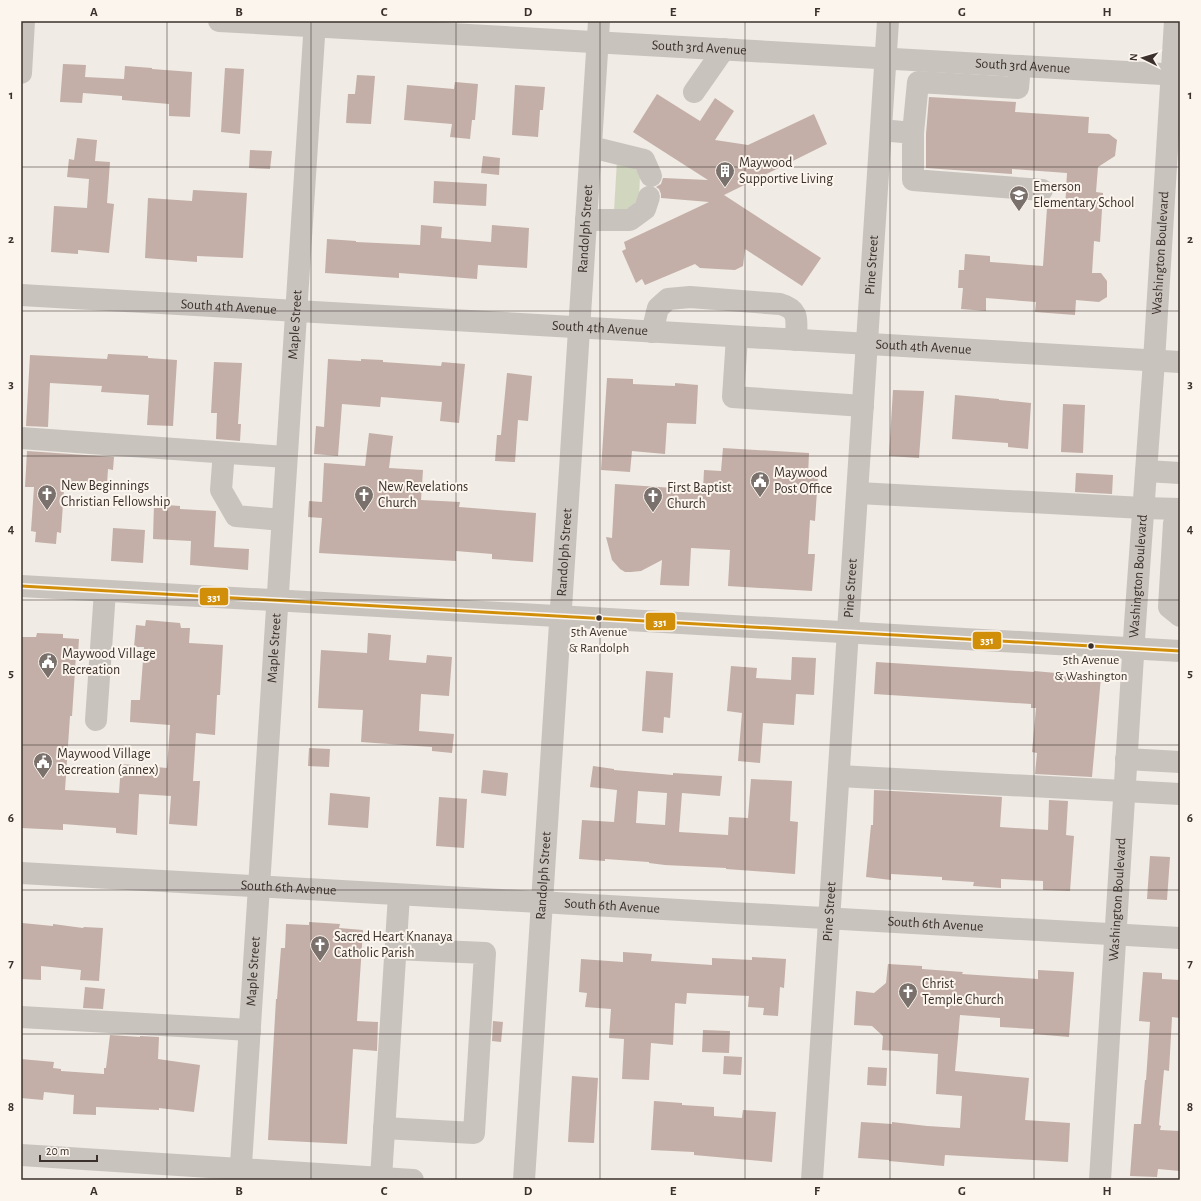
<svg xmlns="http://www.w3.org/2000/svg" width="1201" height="1201" font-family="'Alegreya Sans',sans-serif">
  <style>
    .green { fill: #d1d6bf }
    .building { fill: #c3afa7; fill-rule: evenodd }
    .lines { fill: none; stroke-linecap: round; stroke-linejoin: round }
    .minor { stroke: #c9c3be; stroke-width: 22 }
    .bus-1-casing { stroke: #fbf5ee; stroke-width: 6 }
    .bus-1 { stroke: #d18e09; stroke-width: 3 }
    .grid { fill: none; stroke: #3b302b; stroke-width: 1; stroke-opacity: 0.55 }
    .bus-dot { fill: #3b302b; stroke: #fbf5ee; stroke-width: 1.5 }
    .labels { text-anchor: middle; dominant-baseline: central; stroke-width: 4; stroke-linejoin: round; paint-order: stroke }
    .bus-label { font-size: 13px; fill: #3b302b; stroke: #fbf5ee }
    .street-label { font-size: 14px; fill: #3b302b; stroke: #fbf5ee }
    .poi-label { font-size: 14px; fill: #3b302b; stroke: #fbf5ee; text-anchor: start }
    .line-badge { stroke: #fbf5ee; stroke-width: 1.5 }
    .badge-label { font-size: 11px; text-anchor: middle; font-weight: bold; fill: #fff }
    .neatline { fill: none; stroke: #3b302b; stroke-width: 1.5 }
    .grid-label { font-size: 13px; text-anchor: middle; font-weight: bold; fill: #3b302b }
  </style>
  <rect width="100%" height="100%" fill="#f0ebe5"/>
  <path class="green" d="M617,160L632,165L637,171L640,176L639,198L635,203L629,208L624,210L614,211Z"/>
  <path class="building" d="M63,64L86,65L85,77L124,79L125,66L152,68V69L192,72L190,117L169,116V104L122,100V96L83,93L82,103L60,102Z
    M225,68L244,69L240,134L221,132Z
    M357,75L375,76L371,124L346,123L348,94H355Z
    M455,82L478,84L475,120H472L470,139L450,137L452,124L404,120L407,85L454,89Z
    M515,85L545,87L543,110H540L538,137L512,135Z
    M657,94L700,121L715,98L734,111L715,140L748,145L814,114L827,144L724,195L821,258L802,286L745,249L743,266L735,270L700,268L695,264L645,285L642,279L636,283L622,251L626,249L624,242L709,202L661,198V194L659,189L656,187L661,184L663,178L708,180L633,132Z
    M929,97L1016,102L1015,112L1089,117L1088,133L1109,134L1117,140L1115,156L1098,167L1096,192L1103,193L1100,242L1094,241L1092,273H1101L1107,281V297L1099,302L1076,300L1075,315L1035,312L1036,302L986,298V311L961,309L963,288H958L959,270H964L965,254L990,256V262L1043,266L1047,208L1065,209L1067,173L1012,169V174L926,168V134Z
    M77,138L97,140L95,161L110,162L107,203L114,204L109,253L78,250V254L51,252L54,206L87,208L89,179L67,177L69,159L74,160Z
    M250,150L272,151L270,169L249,168Z
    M483,156L500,158L499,175L481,173Z
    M434,181L487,184L486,206L433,203Z
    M193,190L247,193L243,258L197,256V262L145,258L148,198L192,201Z
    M421,225L442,227L441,238L491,242L492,225L529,228L527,268L478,265L477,279L399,273V278L325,273L327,239L356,241V242L420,245Z
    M108,354L148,356V358L177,360L173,426L147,425L149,395L101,392L102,386L50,383L48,427L26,426L30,355L107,359Z
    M328,359L361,361V359L383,360V362L441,366L442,362L465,364L459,423L440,421L442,402L381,397L380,407L342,404L338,456L314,454L316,426L324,427Z
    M214,362L242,363L238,424H241L240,441L216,439L217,413H211Z
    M507,373L532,376L528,421L518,420L515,462L495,461L497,435H501Z
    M607,378L633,379V384L675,386V383L698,385L696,424L667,423L665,454L632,451L630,472L601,470Z
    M893,390L924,391L919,458L889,456Z
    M955,395L999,399V400L1031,403L1028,449L1008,447V443L952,439Z
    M1063,404L1085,405L1083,453L1061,452Z
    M369,433L393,436L389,468L423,470L421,500L460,502L459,507L536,513L533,562L492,559V554L456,551V561L319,553L322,518L308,517L309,501L322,502L324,463L365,466Z
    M723,448L809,453L808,476H818L815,521L810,520L808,554H815L812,591L728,586L730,550L691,548L689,586L660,585L662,560L641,571L631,572H625L620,569L612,560L606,537L612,538L615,484L703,490L704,470L721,471Z
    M27,451L114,457L113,470L108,469L107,484L74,482V490L64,489L61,533L57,532L56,544L35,542L36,532L31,531L34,487H25Z
    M1076,473L1113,475L1112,494L1075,492Z
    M154,504L180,506V509L216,511L214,547L249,549L248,570L190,565L191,541L153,539Z
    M113,528L145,530L143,563L111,561Z
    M146,620L180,623L181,628H190L189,643L223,645L220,695H217L215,735L196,733L193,781H200L197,826L169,824L171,796L139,794L137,835L116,833V828L63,824V830L21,828V637H36L37,633L63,634V638L79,639L78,654L76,655L72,716H70L65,790L119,793L121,764L167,768L170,725L130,722L131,700H140L144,647H134L136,625L145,626Z
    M368,633L391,635L389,660L426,663L427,655L452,657L449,696L421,694L419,731L454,734L452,753L432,751V747L361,742L363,710L318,708L321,650L367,653Z
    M792,657L816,658L814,695L796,694L794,725L763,723L760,763L738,761L742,713L727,711L731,666L757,668L756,678L791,680Z
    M876,662L1034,672V671L1101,677L1092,777L1035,774L1037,753L1032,752L1036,708H1031V704L874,694Z
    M646,671L673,673L670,718L664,717L663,733L642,731Z
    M309,748L330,749L329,767L308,766Z
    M593,766L614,769V770L673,775V773L722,776L720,796L682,793L679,832L728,835L729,817L748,818L751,779L792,781L790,821L798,822L795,874L726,869V868L665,865L649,863V862L605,859V861L579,859L582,820L614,822L617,790L590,787ZM638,791L667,793L665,825L636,823Z
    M483,770L508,773L506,796L481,793Z
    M874,790L1002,797L1000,827L1048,830L1049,800L1068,801L1066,835L1074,836L1070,891L1043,890V881L1001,879V888L973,886L974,882L942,880V877L891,874V880L866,877L871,825H873Z
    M330,793L370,797L368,828L328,825Z
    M439,797L467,799L464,848L436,846Z
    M1150,856L1170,857L1167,900L1147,899Z
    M309,922L340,924L339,928L363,930L357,1021L378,1022L377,1051L353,1049L347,1144L268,1140L276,999H277L281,948H285L286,924L309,925Z
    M22,923L53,926V924L83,928L84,927L103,928L99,981L80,980L81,970L41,966V980L21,979Z
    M623,952L652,954L651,961L712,965V958L752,960V957L786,959L784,988L780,987L778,1016L763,1015L764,1008L748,1007L749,996L687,993L686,1004L675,1003L673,1045L651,1043L649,1080L622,1079L624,1039L609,1038L611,1009L585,1007L587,993L579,992L581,959L623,962Z
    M888,964L922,966V969L963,972L962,974L1038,979V970L1074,972L1069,1037L1033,1034L1034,1029L1000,1027V1018L960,1015L955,1071L1029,1078L1025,1120L1070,1123L1068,1162L945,1155L944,1166L889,1161V1160L858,1158L861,1122L892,1124V1122L927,1126L960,1128L962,1096L936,1094L938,1054L882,1050L883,1036L872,1026L854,1025L856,991L874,993L886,983Z
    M1143,972L1162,973V979L1180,980V1018L1172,1017L1169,1071L1164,1070L1159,1125L1161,1126L1160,1130L1180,1131V1171L1158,1169L1157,1177L1130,1176L1134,1124H1141L1145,1080H1146L1150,1022L1139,1021Z
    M85,987L105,989L103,1009L83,1008Z
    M493,1021L503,1022L501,1042L492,1041Z
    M703,1030L730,1031L729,1053L702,1052Z
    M110,1035L140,1037V1036L159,1037L158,1059L200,1065L194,1112L159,1108V1110L96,1107V1115L73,1114L74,1095L44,1092L43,1100L21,1098V1059L54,1062L53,1068L61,1069V1071L104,1074V1068H106Z
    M724,1056L742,1057L741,1075L723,1074Z
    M868,1067L887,1068L886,1086L867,1085Z
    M572,1076L598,1078L594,1143L568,1142Z
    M654,1101L682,1103V1105L714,1107V1116L742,1118L743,1110L776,1112L772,1162L694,1155V1152L651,1150Z"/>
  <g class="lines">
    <g class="minor">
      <path id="s1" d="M219,21L1180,75"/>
      <path d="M21,73L24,21"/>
      <path d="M694,92L724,49"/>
      <path d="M881,130L913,133V180L1042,190"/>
      <path d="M913,133L918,82L1018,88L1020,66"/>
      <path d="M591,147L644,160L651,176"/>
      <path d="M586,220H630L645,209L649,197"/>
      <path id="s2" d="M21,295L1180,362"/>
      <path d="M652,332L658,308L668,299L690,297L780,304C801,310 796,321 796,340"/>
      <path d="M737,337L733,397L863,406"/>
      <path d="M21,438L286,457"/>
      <path d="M223,464L221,490L236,516L282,520"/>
      <path d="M1146,471L1180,473"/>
      <path d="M858,493L1143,508L1180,509"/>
      <path d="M1180,523H1174L1169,607L1180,616"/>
      <path d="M21,586L1180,651"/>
      <path d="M96,720L105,591"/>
      <path d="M1126,759L1180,762"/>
      <path d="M839,776L1180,794"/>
      <path id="s3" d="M21,873L1180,938"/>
      <path d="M21,1017L250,1030"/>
      <path d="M384,1128L474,1133L485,953L395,949"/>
      <path d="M21,1155L413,1180"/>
      <path d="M381,1178L399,895"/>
      <path id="s4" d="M240,1180L315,21"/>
      <path id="s5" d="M524,1180L599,21"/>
      <path id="s6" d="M812,1180L888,21"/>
      <path id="s7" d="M1100,1180L1135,624L1154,361L1175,21"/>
    </g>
    <g class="bus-1-casing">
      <path id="bus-1" d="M21,586L1180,651"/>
    </g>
    <use href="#bus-1" class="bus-1"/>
  </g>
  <path class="grid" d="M167,21V1180M311,21V1180M456,21V1180M600,21V1180M745,21V1180M890,21V1180M1034,21V1180M21,167H1180M21,311H1180M21,456H1180M21,600H1180M21,745H1180M21,890H1180M21,1034H1180"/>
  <defs>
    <g id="building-pin" transform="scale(1)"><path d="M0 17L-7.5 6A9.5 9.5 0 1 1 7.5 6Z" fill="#7a716c" stroke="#fbf5ee"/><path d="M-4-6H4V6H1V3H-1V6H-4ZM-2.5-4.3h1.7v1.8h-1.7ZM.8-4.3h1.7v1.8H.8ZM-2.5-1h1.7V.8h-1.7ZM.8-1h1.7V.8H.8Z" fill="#fff"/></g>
    <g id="school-pin" transform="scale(1)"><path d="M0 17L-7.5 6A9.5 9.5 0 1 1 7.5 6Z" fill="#7a716c" stroke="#fbf5ee"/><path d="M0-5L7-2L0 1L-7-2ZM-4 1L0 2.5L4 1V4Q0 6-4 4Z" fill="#fff"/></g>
    <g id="civic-pin" transform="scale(1)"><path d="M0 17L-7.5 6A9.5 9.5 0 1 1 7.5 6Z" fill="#7a716c" stroke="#fbf5ee"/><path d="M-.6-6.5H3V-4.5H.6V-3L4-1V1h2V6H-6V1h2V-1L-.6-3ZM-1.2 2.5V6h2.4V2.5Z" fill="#fff"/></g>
    <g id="church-pin" transform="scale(1)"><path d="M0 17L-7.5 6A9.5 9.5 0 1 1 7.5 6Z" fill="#7a716c" stroke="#fbf5ee"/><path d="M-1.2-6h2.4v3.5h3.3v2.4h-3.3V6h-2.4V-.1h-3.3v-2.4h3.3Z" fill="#fff"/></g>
  </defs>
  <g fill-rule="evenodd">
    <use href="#building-pin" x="725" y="171"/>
    <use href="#school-pin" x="1019" y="195"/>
    <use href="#civic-pin" x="760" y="481"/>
    <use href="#church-pin" x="47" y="494"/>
    <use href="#church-pin" x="364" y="495"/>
    <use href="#church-pin" x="653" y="496"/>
    <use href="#civic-pin" x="48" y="662"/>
    <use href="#civic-pin" x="43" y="762"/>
    <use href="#church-pin" x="320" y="945"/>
    <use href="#church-pin" x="908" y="992"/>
  </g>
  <g class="bus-dot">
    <circle cx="599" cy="618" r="3.5"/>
    <circle cx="1091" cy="646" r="3.5"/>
  </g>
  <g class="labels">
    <g class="bus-label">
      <text x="599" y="632">5th Avenue<tspan x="599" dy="16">&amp; Randolph</tspan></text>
      <text x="1091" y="660">5th Avenue<tspan x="1091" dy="16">&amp; Washington</tspan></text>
    </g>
    <g class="street-label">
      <text stroke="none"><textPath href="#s1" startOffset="481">South 3rd Avenue</textPath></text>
      <text stroke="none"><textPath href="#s1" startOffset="805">South 3rd Avenue</textPath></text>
      <text stroke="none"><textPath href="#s5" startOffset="953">Randolph Street</textPath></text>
      <text stroke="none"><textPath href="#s7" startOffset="929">Washington Boulevard</textPath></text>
      <text stroke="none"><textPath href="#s6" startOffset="917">Pine Street</textPath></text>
      <text stroke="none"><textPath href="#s2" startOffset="208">South 4th Avenue</textPath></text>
      <text stroke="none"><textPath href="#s4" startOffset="857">Maple Street</textPath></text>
      <text stroke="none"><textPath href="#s2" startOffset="580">South 4th Avenue</textPath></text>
      <text stroke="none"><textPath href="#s2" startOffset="904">South 4th Avenue</textPath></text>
      <text stroke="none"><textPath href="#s5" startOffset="629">Randolph Street</textPath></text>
      <text stroke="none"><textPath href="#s7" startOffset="605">Washington Boulevard</textPath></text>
      <text stroke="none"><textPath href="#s6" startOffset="593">Pine Street</textPath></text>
      <text stroke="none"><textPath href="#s4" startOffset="533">Maple Street</textPath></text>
      <text stroke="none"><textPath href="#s5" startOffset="305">Randolph Street</textPath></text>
      <text stroke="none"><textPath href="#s3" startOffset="268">South 6th Avenue</textPath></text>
      <text stroke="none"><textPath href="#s7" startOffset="281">Washington Boulevard</textPath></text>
      <text stroke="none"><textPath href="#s3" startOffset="592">South 6th Avenue</textPath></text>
      <text stroke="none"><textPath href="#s6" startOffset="269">Pine Street</textPath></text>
      <text stroke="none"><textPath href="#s3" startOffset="916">South 6th Avenue</textPath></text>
      <text stroke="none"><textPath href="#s4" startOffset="209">Maple Street</textPath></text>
    </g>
    <g class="poi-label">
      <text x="739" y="163">Maywood<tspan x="739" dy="16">Supportive Living</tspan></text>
      <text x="1033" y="187">Emerson<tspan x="1033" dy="16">Elementary School</tspan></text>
      <text x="774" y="473">Maywood<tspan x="774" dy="16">Post Office</tspan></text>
      <text x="61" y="486">New Beginnings<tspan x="61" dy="16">Christian Fellowship</tspan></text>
      <text x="378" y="487">New Revelations<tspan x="378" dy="16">Church</tspan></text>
      <text x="667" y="488">First Baptist<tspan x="667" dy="16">Church</tspan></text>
      <text x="62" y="654">Maywood Village<tspan x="62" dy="16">Recreation</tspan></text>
      <text x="57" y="754">Maywood Village<tspan x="57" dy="16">Recreation (annex)</tspan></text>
      <text x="334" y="937">Sacred Heart Knanaya<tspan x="334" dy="16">Catholic Parish</tspan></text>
      <text x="922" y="984">Christ<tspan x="922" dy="16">Temple Church</tspan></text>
    </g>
  </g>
  <g class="line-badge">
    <rect x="199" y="587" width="30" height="19" rx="4" fill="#d18e09"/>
    <rect x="645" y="612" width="31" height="19" rx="4" fill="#d18e09"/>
    <rect x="972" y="631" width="30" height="19" rx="4" fill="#d18e09"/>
  </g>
  <g class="badge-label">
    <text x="214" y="601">331</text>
    <text x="660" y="626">331</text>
    <text x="987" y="644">331</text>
  </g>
  <rect width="1201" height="1201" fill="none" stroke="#fbf5ee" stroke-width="44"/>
  <g transform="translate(1143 58) rotate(275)" stroke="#fbf5ee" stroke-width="3" paint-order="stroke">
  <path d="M0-3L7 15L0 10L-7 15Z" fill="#3b302b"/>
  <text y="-6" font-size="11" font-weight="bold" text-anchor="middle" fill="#3b302b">N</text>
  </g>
  <path d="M40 1155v6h57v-6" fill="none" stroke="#3b302b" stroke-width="2"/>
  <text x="46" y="1155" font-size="12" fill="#3b302b" stroke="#fbf5ee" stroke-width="3" paint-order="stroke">20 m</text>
  <rect x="22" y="22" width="1157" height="1157" class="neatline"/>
  <g class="grid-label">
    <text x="94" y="16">A</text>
    <text x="239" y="16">B</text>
    <text x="384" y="16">C</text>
    <text x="528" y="16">D</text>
    <text x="673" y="16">E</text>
    <text x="817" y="16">F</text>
    <text x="962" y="16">G</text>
    <text x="1107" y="16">H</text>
    <text x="11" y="99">1</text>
    <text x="1190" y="99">1</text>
    <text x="11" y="243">2</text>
    <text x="1190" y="243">2</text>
    <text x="11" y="388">3</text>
    <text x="1190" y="388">3</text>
    <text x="11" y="533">4</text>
    <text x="1190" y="533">4</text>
    <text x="11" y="677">5</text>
    <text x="1190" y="677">5</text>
    <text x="11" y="822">6</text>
    <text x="1190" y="822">6</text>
    <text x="11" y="967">7</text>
    <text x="1190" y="967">7</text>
    <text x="11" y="1111">8</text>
    <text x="1190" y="1111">8</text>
    <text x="94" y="1195">A</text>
    <text x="239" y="1195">B</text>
    <text x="384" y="1195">C</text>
    <text x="528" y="1195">D</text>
    <text x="673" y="1195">E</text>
    <text x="817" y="1195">F</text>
    <text x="962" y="1195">G</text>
    <text x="1107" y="1195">H</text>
  </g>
</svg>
